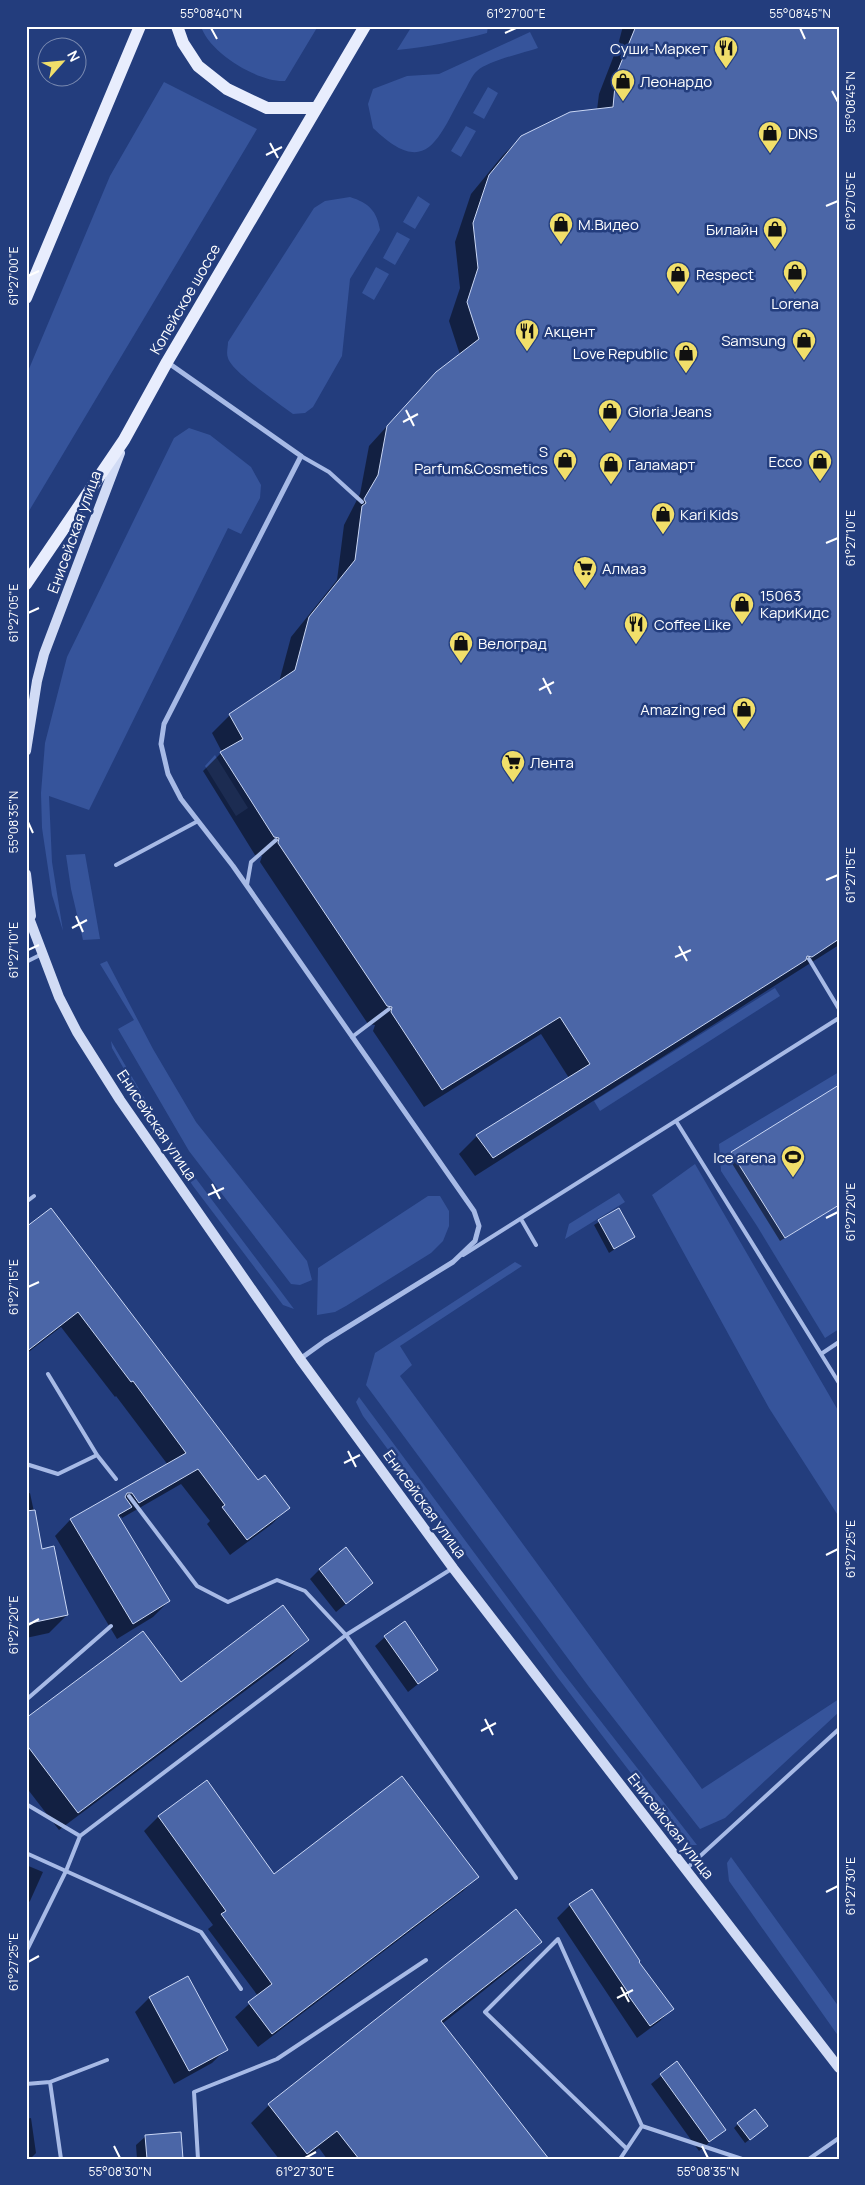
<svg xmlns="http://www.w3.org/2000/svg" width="865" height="2185" font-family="Manrope,sans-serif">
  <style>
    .green { fill: #36549b }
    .shadow { fill: #0007 }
    .building { fill: #4b66a7; stroke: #cad7f5 }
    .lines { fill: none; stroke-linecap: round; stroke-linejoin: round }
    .lane { stroke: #a7bae6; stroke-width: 4 }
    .street { stroke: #a7bae6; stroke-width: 5 }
    .secondary { stroke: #d1dbf5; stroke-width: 10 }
    .primary { stroke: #e8edfd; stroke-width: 12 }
    .ticks { fill: none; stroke: #fff; stroke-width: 2 }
    .labels { text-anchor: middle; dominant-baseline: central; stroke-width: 5; stroke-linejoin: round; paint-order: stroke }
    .poi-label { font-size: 15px; fill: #fff; stroke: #233d7d; text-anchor: start }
    .street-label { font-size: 15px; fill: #fff; stroke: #233d7d }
    .neatline { fill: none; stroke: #fff; stroke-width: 2 }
    .ticks-label { font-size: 12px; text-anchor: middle; fill: #fff }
  </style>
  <rect width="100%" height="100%" fill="#233d7d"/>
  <path class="green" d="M201,26H318L285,81C259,83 208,52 201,26Z
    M412,26H488L487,33C457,41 428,47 397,50Z
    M530,32L538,48C523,53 488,61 477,71C472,75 468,85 465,90C438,137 428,181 373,128L368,104L373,89L407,76L439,74Z
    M164,82L257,129L26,516V376L110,176Z
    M488,87L498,93L484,119L473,113Z
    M466,126L476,131L461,157L451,151Z
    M418,196L430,204L415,229L403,222Z
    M350,197C369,203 377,211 380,230L350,279L342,356L313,407L305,413L293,414C280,404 231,371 228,358C226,353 228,347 228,342L314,208L325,201Z
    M397,232L410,239L395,265L383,258Z
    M376,267L389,274L374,300L362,293Z
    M189,428L210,435L251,467L261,485L260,498L241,534L228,528L89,810L49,796L52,862L63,931L52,895L42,828L41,793L45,743L67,657L174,438Z
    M215,755L248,808L236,816L205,766Z
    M85,854L100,939L83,940L71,889L66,855Z
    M107,961L153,1049L196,1122L307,1261L312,1280L300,1285L291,1284L189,1151L118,1029L134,1020L100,964Z
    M775,988L780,996L600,1111L594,1101Z
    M111,1041L176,1152L294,1309L283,1305L193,1186L172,1153L112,1048Z
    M839,1072V1329L825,1338L757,1226L721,1171L719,1144Z
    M695,1164L839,1412V1517L769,1408L652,1195Z
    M619,1193L625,1202L565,1239L569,1224Z
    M428,1196H440L449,1211V1226L443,1241L431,1253L346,1306L335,1312L317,1315L318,1268Z
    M515,1262L522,1266L400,1346L412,1365L400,1376L702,1789L839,1699V1712L725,1818L700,1829L589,1687L366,1385L375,1353Z
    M359,1397L561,1670L697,1845H691L683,1841L558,1678L363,1416L356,1402Z
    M731,1857L839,2007V2037L729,1881L727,1863Z"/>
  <path class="shadow" d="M623,26H839V945L475,1176L459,1154L477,1136L569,1078L541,1034L424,1107L373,1031L375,1025L368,1024L260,862L262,856L255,855L203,771L222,752L212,733L230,715L279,682L291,637L337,580L344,525L360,494L369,446L418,392L460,355L449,321L460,288L455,242L471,194L503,155L522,137L597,110L599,94L618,45Z
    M732,1153L839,1205L780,1241L728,1157Z
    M618,1210L633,1237L609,1253L594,1225Z
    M26,1228L258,1482L288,1508L272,1524L230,1555L207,1524L210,1521L181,1484L122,1518L121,1516L119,1519L169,1601L153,1617L117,1639L55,1536L70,1520L168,1465L116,1396L115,1397L61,1327L26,1354Z
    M30,1493L42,1550L67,1615L49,1633L26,1638V1494Z
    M320,1569L371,1583L336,1612L310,1579Z
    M385,1637L437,1669L408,1692L375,1646Z
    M307,1640L289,1658L59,1830L26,1787V1720L181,1683Z
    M206,1782L274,1876L477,1877L463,1891L258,2047L235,2017L258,1996L208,1929L213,1925L144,1831L158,1817Z
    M26,1865L43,1872L30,1901L26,1905Z
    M570,1905L638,1962L672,2009L660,2021L637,2038L557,1918Z
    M516,1911L540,1942L522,1960L442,2024L543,2159H327L319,2148L305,2159H279L251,2123L269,2105Z
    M187,1978L226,2049L212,2063L174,2084L135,2012L149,1998Z
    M677,2063L724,2130L699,2151L651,2084Z
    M31,2118L36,2153L30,2159H26V2119Z
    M738,2124L762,2130L745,2143L734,2128Z
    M146,2136L182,2159H137L136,2145Z"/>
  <path class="building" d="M636,26H839V939L812,957L807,956L806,960L493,1158L476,1135L590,1064L560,1017L442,1090L391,1012L392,1007L387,1006L278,843L279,838L274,837L220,752L243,739L229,714L295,670L309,617L355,560L362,506L366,503L364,499L378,475L387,426L436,372L479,339L467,302L478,268L473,223L489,175L521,136L570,112L613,107L616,75Z
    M839,1085V1205L785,1238L731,1152Z
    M51,1208L258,1480L265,1475L290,1508L247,1540L222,1507L225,1505L198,1469L139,1503L132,1493H127L125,1497L132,1507L118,1515L170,1601L133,1624L70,1519L186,1453L133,1381L131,1382L78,1312L26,1352V1227Z
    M619,1208L635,1237L614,1249L598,1220Z
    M35,1510L42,1549L54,1546L68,1615L26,1624V1511Z
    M346,1547L373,1583L346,1604L319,1569Z
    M283,1605L309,1640L78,1813L26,1744V1718L143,1631L181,1682Z
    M405,1621L438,1670L418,1684L384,1636Z
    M402,1776L479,1877L272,2034L248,2002L272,1984L221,1914L226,1911L158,1816L207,1780L274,1874Z
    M592,1889L640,1961L639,1962L674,2009L650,2026L628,1995L629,1994L569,1904Z
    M516,1909L542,1942L441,2021L549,2159H359L337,2131L307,2154L268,2104Z
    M188,1976L228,2050L189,2071L149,1997Z
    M677,2061L726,2130L709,2142L660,2074Z
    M755,2109L768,2126L750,2140L737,2123Z
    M181,2132L183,2159H147L145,2135Z"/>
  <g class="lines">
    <path class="lane" d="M301,456L329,472L362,502
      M116,865L198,821
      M247,885L251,862L276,840
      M809,959L839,1009
      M26,962L42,954
      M352,1037L389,1009
      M676,1121L821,1354L839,1342
      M26,1202L34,1196
      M521,1219L536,1245
      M463,1255L839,1018
      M821,1354L839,1383
      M48,1374L97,1455L116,1479
      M26,1464L58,1474L97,1455
      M129,1496L197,1586L228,1602L277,1580L305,1591L346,1635L516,1878
      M26,1700L111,1626
      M26,1804L80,1836L346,1635L453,1568
      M26,1853L201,1932L241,1989
      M686,1869L839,1729
      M26,1952L66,1871L80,1836
      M50,2082L61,2159
      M26,2084L50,2082L107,2060
      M626,2148L485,2012L558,1939L642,2126L742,2159
      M198,2159L194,2092L277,2059L426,1960
      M620,2159L642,2126
      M809,2159L839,2138"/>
    <path class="street" d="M167,362L301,456L164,724L161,744L168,774L181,799L233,866L474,1211L479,1226L475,1241L453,1262L325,1341L300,1359"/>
    <path class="secondary" d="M26,751L37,681L44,654L120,453
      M26,874L31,916
      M26,910L59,997L77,1032L120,1100L300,1359L453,1568L839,2068"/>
    <path class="primary" d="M177,26L183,43L198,66L227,89L267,108H316
      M26,298L140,26
      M26,584L124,440L167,362L365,26"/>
  </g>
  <path class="ticks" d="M211,28L217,39M800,28L805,39M505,33L516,28M832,91L838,102M270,143L278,158M266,155L282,147M826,206L838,201M28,276L39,271M406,410L414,426M403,422L418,414M826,543L838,538M28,613L39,608M543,678L551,694M539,690L554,682M28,822L33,833M826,880L838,875M76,916L83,932M72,928L87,920M679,946L687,961M28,950L39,945M675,957L691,950M212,1184L220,1199M208,1195L224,1188M826,1218L838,1212M28,1287L39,1282M348,1451L356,1467M344,1463L360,1455M826,1555L838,1549M28,1625L39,1619M485,1719L493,1735M481,1731L496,1723M826,1892L838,1886M28,1962L39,1956M621,1987L629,2002M617,1998L633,1990M114,2146L120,2158M702,2146L708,2158M305,2158L316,2152"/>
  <defs>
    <g id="restaurant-pin" transform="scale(1.25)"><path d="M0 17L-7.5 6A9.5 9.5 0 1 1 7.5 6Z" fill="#f1df6a" stroke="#233d7d"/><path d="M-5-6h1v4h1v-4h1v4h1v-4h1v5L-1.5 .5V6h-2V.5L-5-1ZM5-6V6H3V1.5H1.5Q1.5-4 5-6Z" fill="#111"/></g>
    <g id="shop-pin" transform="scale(1.25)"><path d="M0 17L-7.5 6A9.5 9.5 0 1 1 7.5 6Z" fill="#f1df6a" stroke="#233d7d"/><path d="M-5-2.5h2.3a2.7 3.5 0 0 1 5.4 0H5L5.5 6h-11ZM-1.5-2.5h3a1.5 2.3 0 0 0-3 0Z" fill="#111"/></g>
    <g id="supermarket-pin" transform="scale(1.25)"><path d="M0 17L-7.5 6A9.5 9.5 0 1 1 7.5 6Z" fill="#f1df6a" stroke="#233d7d"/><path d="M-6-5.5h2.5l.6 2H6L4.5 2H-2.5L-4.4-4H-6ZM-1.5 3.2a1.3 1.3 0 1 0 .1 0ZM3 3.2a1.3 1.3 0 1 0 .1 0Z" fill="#111"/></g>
    <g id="stadium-pin" transform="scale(1.25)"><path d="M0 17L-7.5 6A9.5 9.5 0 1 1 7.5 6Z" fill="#f1df6a" stroke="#233d7d"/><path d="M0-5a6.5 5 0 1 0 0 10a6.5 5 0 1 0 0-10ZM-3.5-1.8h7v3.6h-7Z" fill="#111"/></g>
  </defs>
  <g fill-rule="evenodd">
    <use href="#restaurant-pin" x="726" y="48"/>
    <use href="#shop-pin" x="623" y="81"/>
    <use href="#shop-pin" x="770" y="133"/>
    <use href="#shop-pin" x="561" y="224"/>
    <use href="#shop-pin" x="775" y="229"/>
    <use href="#shop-pin" x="795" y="272"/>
    <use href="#shop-pin" x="678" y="274"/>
    <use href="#restaurant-pin" x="527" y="331"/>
    <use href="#shop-pin" x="804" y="340"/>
    <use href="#shop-pin" x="686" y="353"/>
    <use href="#shop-pin" x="610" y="411"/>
    <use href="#shop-pin" x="565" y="460"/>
    <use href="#shop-pin" x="820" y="461"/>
    <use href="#shop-pin" x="611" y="464"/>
    <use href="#shop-pin" x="663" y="514"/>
    <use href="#supermarket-pin" x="585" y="568"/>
    <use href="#shop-pin" x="742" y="604"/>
    <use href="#restaurant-pin" x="636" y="624"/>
    <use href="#shop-pin" x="461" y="643"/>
    <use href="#shop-pin" x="744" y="709"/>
    <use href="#supermarket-pin" x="513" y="762"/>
    <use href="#stadium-pin" x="793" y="1157"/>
  </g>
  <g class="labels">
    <g class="poi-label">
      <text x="708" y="48" text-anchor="end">Суши-Маркет</text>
      <text x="640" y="81">Леонардо</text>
      <text x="788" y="133">DNS</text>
      <text x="578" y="224">М.Видео</text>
      <text x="758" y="229" text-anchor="end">Билайн</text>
      <text x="696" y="274">Respect</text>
      <text x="795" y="303" text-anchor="middle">Lorena</text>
      <text x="544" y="331">Акцент</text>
      <text x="786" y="340" text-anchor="end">Samsung</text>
      <text x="668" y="353" text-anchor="end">Love Republic</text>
      <text x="628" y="411">Gloria Jeans</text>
      <text x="548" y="451" text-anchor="end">S<tspan x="548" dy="17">Parfum&amp;Cosmetics</tspan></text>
      <text x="802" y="461" text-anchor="end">Ecco</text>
      <text x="628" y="464">Галамарт</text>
      <text x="680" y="514">Kari Kids</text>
      <text x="602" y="568">Алмаз</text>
      <text x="760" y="595">15063<tspan x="760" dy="17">КариКидс</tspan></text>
      <text x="654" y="624">Coffee Like</text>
      <text x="478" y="643">Велоград</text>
      <text x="726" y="709" text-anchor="end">Amazing red</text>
      <text x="530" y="762">Лента</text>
      <text x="776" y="1157" text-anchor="end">Ice arena</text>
    </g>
    <g class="street-label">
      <text transform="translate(185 299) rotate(-60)">Копейское шоссе</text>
      <text transform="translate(74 532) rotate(-70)">Енисейская улица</text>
      <text transform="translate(157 1125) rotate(56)">Енисейская улица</text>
      <text transform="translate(425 1504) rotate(54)">Енисейская улица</text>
      <text transform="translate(671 1826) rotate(52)">Енисейская улица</text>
    </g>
  </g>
  <rect width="865" height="2185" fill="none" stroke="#233d7d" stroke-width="55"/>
  <g transform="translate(62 62) rotate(63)"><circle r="24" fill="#233d7d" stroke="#7b8bb1"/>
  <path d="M0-4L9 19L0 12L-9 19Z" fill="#f1df6a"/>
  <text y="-8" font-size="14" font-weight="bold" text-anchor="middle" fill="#ffffff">N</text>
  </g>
  <rect x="28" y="28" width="810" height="2130" class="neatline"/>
  <g class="ticks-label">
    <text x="211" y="18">55°08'40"N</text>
    <text x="516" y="18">61°27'00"E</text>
    <text x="800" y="18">55°08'45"N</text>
    <text transform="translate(851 102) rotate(-90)" y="4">55°08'45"N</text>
    <text transform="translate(851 201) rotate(-90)" y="4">61°27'05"E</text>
    <text transform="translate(14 276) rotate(-90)" y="4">61°27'00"E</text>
    <text transform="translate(851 538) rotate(-90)" y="4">61°27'10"E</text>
    <text transform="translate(14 613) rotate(-90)" y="4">61°27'05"E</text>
    <text transform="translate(14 822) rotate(-90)" y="4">55°08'35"N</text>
    <text transform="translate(851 875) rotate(-90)" y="4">61°27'15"E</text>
    <text transform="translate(14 950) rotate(-90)" y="4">61°27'10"E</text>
    <text transform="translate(851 1212) rotate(-90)" y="4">61°27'20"E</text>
    <text transform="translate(14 1287) rotate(-90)" y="4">61°27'15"E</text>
    <text transform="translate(851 1549) rotate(-90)" y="4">61°27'25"E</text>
    <text transform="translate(14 1625) rotate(-90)" y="4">61°27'20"E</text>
    <text transform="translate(851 1886) rotate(-90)" y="4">61°27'30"E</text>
    <text transform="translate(14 1962) rotate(-90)" y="4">61°27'25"E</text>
    <text x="120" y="2176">55°08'30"N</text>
    <text x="305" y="2176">61°27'30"E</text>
    <text x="708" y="2176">55°08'35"N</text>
  </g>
</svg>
